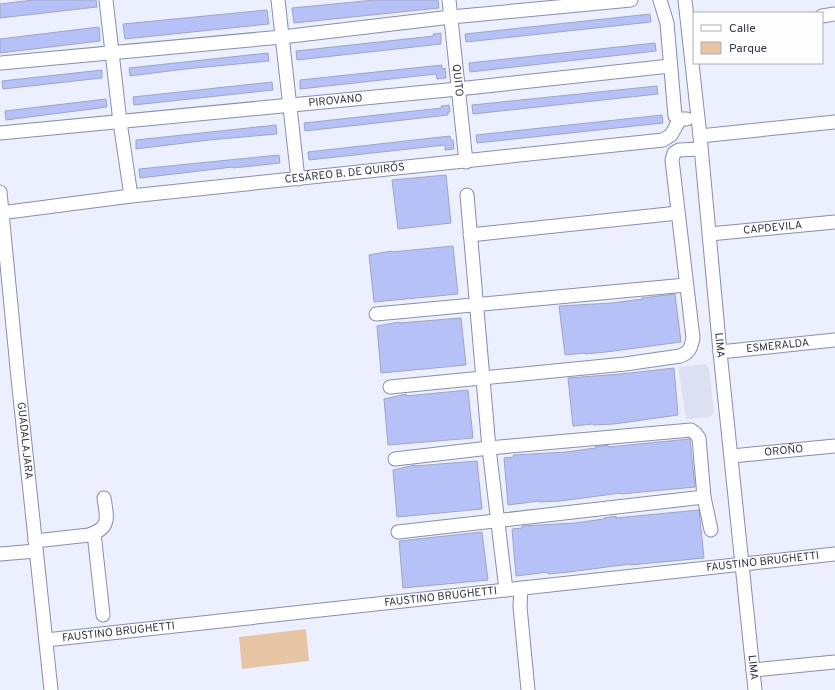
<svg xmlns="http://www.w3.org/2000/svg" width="835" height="690" font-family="Overpass,sans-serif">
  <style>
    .built { fill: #dce0f0 }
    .green { fill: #e7c4a4 }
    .building { fill: #b6c2f7; stroke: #9da5c5 }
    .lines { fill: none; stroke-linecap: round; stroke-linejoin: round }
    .minor-casing { stroke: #878eae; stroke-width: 15 }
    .minor { stroke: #fff; stroke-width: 13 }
    .labels { text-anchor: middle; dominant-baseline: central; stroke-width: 3.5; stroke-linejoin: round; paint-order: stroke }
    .street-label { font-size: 11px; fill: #333643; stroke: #fefefe }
  </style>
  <rect width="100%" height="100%" fill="#ecf0fe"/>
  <path class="built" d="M705,364L709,368L714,412L710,417L686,419L678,367Z"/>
  <path class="green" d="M306,629L309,661L242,669L239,637Z"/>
  <path class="building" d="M33,0H96L97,7L0,18V4Z
    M375,0H438L439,8L294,23L292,8Z
    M267,10L269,24L125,39L123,24Z
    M650,14L651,22L466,42L465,34Z
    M99,27L100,41L0,53V39Z
    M441,33V44L297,60L296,51L434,36L433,34Z
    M655,43L656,51L470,72L469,63Z
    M268,53L269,61L185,69L130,76L129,68Z
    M442,65V69L445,68L446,78L437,79L436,74L300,89V80Z
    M102,70V78L3,89L2,81Z
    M272,82L273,90L134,105L133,97Z
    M657,86L658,94L473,114L472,105Z
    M106,99L107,107L6,120L5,111Z
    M449,105L450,112H448V115L305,131L304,123L442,108L441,106Z
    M662,115L663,123L477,143L476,135Z
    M276,125L277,134L209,140L136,149V140Z
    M450,136L451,140H453L454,149L445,150V145L309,160L308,152Z
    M279,155L280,163L233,168V167L140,178L139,169Z
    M446,175L451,223L398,229L392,180Z
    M453,246L458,294L374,302L369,255L392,251V252Z
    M675,294L681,342L606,352L585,354V353L565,355L559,306L612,303L642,299V298Z
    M461,318L466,365L381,373L377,326L399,322V323Z
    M674,368L678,415L614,424L594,425L593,424L573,426L568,378L621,374Z
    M468,390L473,438L388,445L384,399L406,394V396Z
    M690,439L695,487L621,494V493L560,501L539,502V501L508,505L504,458L514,457L513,455L566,452L596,448L595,447L602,446L608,445V447Z
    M477,461L482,509L397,517L393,470L415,465V466Z
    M699,510L704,558L630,565V564L569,572L548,574V572L516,576L512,529L522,528V526L575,523L604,519V518L616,516V518Z
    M482,532L488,580L403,588L399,541Z"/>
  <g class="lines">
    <g class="minor-casing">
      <g id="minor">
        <path d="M106,0L120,122L131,196"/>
        <path d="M278,0L298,179"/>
        <path id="s1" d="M449,0L466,162"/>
        <path d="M660,0L667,23L675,116L680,119H687"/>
        <path id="s2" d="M685,0L700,136L720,352L755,690"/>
        <path d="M822,16L835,14"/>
        <path d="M1,63L282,37L451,17L631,0"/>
        <path id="s3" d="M0,133L458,89L670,66"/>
        <path d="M700,136L835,122"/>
        <path id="s4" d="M0,192L18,378L51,690"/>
        <path d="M467,195L489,448L506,590"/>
        <path id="s5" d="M0,213L131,196L663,140L671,135L680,119"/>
        <path id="s6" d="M710,234L835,222"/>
        <path d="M470,235L678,213"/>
        <path d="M376,314L686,285"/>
        <path id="s7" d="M720,352L835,340"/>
        <path d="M390,387L625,364L680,356C689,353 691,348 693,338L672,160L674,153L679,150L701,149"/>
        <path id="s8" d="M732,456L835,446"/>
        <path d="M395,459L489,448L691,430L695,433L699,438L704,497L711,530"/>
        <path d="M398,532L704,497"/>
        <path d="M94,533L103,615"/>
        <path d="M35,541L89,535C111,528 107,517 104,498"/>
        <path d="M0,554L36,551"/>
        <path d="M521,588L520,607L528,690"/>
        <path id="s9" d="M46,640L835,554"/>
        <path d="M753,670L835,662"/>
      </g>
    </g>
    <use href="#minor" class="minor"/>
  </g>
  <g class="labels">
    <g class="street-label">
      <text stroke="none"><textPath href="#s1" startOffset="81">QUITO</textPath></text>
      <text stroke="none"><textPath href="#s3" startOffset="337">PIROVANO</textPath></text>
      <text stroke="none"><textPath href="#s5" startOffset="347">CESÁREO B. DE QUIRÓS</textPath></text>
      <text stroke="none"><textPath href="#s6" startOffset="63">CAPDEVILA</textPath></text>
      <text stroke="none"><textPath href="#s2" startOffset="347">LIMA</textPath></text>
      <text stroke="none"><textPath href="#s7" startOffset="58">ESMERALDA</textPath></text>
      <text stroke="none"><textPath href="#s4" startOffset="250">GUADALAJARA</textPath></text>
      <text stroke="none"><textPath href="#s8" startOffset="52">OROÑO</textPath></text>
      <text stroke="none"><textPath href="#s9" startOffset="721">FAUSTINO BRUGHETTI</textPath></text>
      <text stroke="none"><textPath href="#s9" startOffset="397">FAUSTINO BRUGHETTI</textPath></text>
      <text stroke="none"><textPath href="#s9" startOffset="73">FAUSTINO BRUGHETTI</textPath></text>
      <text stroke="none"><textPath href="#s2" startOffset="671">LIMA</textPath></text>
    </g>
  </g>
  <rect x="693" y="12" width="130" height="52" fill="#fefefe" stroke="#adaeb3"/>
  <rect x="701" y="25" width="20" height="6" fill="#ffffff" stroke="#adaeb3"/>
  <text x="729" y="32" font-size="12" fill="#333643">Calle</text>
  <rect x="701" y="42" width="20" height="12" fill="#e7c4a4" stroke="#adaeb3"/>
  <text x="729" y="52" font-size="12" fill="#333643">Parque</text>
</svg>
